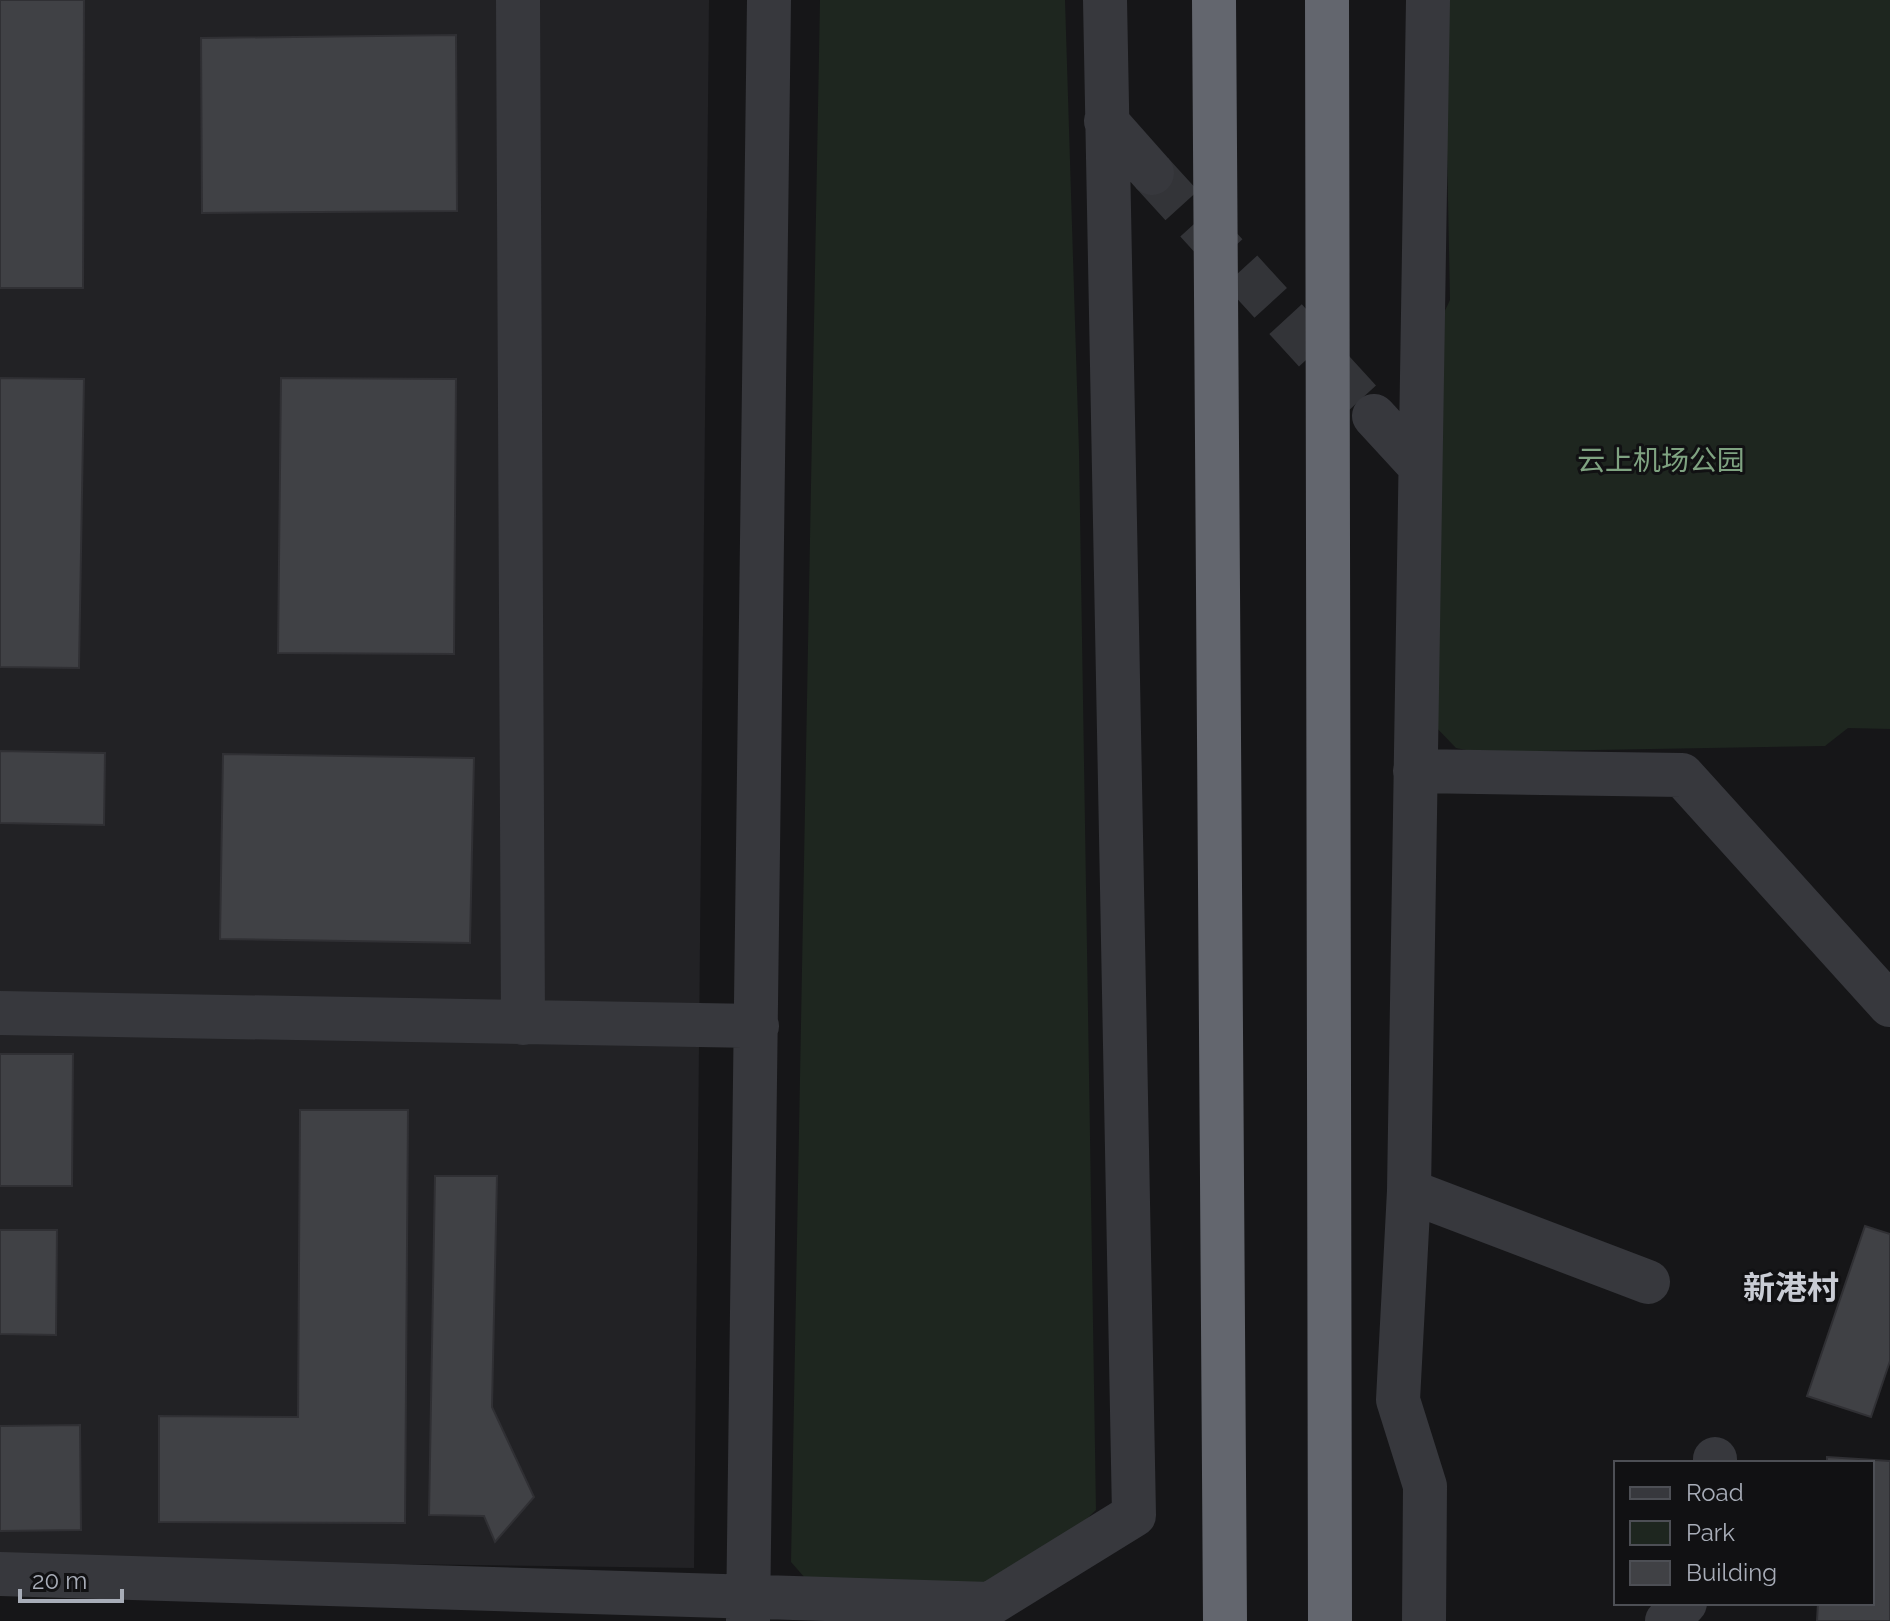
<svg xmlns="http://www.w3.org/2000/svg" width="1890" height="1621" font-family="Raleway,'Noto Sans SC',sans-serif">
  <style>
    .built { fill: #222225 }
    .green { fill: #1e261f }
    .building { fill: #404145; stroke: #303034; stroke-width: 2 }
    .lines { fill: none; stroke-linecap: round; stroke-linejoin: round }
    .minor-tunnel { stroke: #333438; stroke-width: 44; stroke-dasharray: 44 22; stroke-linecap: butt }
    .minor { stroke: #37383d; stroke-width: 44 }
    .highway { stroke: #63666e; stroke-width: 44 }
    .labels { text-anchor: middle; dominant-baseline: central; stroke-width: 6; stroke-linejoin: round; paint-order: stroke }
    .park-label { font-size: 28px; fill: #7fa381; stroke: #111113 }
    .quarter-label { font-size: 32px; font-weight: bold; fill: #c9ccd4; stroke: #111113 }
  </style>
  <rect width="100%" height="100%" fill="#161618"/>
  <path class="built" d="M0,0H709L694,1568L0,1559Z"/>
  <path class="green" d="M820,0H1065L1079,451L1096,1510L1044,1560L982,1589L812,1586L791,1562Z
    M1444,0H1890V729L1848,728L1825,746L1476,752L1456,748L1431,722L1433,336L1450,300Z"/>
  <path class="building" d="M0,0H84L83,288H0Z
    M456,35L457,211L202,213L201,38Z
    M0,378L84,379L79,668L0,667Z
    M281,378L456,379L454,654L278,653Z
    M0,751L105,753L104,825L0,823Z
    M223,754L474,758L470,943L220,939Z
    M0,1054H73L72,1186H0Z
    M300,1110H408L405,1523L159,1522V1416L298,1417Z
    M435,1176H497L492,1407L534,1497L495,1542L484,1516L429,1515Z
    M1865,1226L1890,1234V1361L1871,1417L1807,1396Z
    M0,1230H57L56,1335L0,1334Z
    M80,1425L81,1530L0,1531V1426Z
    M1827,1457L1890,1461V1621H1817L1818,1603H1872V1463H1827Z"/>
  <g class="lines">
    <path class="minor-tunnel" d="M1152,173L1374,416"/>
    <path class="minor" d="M518,0L523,1023
      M1106,121L1152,173
      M1374,416L1420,466
      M1415,771L1682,775L1890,1005
      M0,1013L757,1026
      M1409,1191L1648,1282
      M1715,1463V1459
      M0,1574L990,1604L1134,1515L1105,0
      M748,1621L769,0
      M1424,1621L1425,1486L1398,1400L1409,1191L1428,0
      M1667,1621L1685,1603"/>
    <path class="highway" d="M1214,0L1225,1621
      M1327,0L1330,1621"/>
  </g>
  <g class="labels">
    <g class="park-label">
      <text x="1661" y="460">云上机场公园</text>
    </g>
    <g class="quarter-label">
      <text x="1791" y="1287">新港村</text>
    </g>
  </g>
  <rect x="1614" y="1461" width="260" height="144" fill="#111113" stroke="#4d4f55" stroke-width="2"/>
  <rect x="1630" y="1487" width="40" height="12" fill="#37383d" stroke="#4d4f55" stroke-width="2"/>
  <text x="1686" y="1501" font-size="24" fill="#a8adb8">Road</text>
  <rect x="1630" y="1521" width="40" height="24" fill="#1e261f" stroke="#4d4f55" stroke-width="2"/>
  <text x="1686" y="1541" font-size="24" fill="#a8adb8">Park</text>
  <rect x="1630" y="1561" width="40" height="24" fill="#404145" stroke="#4d4f55" stroke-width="2"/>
  <text x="1686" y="1581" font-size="24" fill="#a8adb8">Building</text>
  <path d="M20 1589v12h102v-12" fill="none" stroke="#a8adb8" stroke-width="4"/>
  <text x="32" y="1589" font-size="24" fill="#a8adb8" stroke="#111113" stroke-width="6" paint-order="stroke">20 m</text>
</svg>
